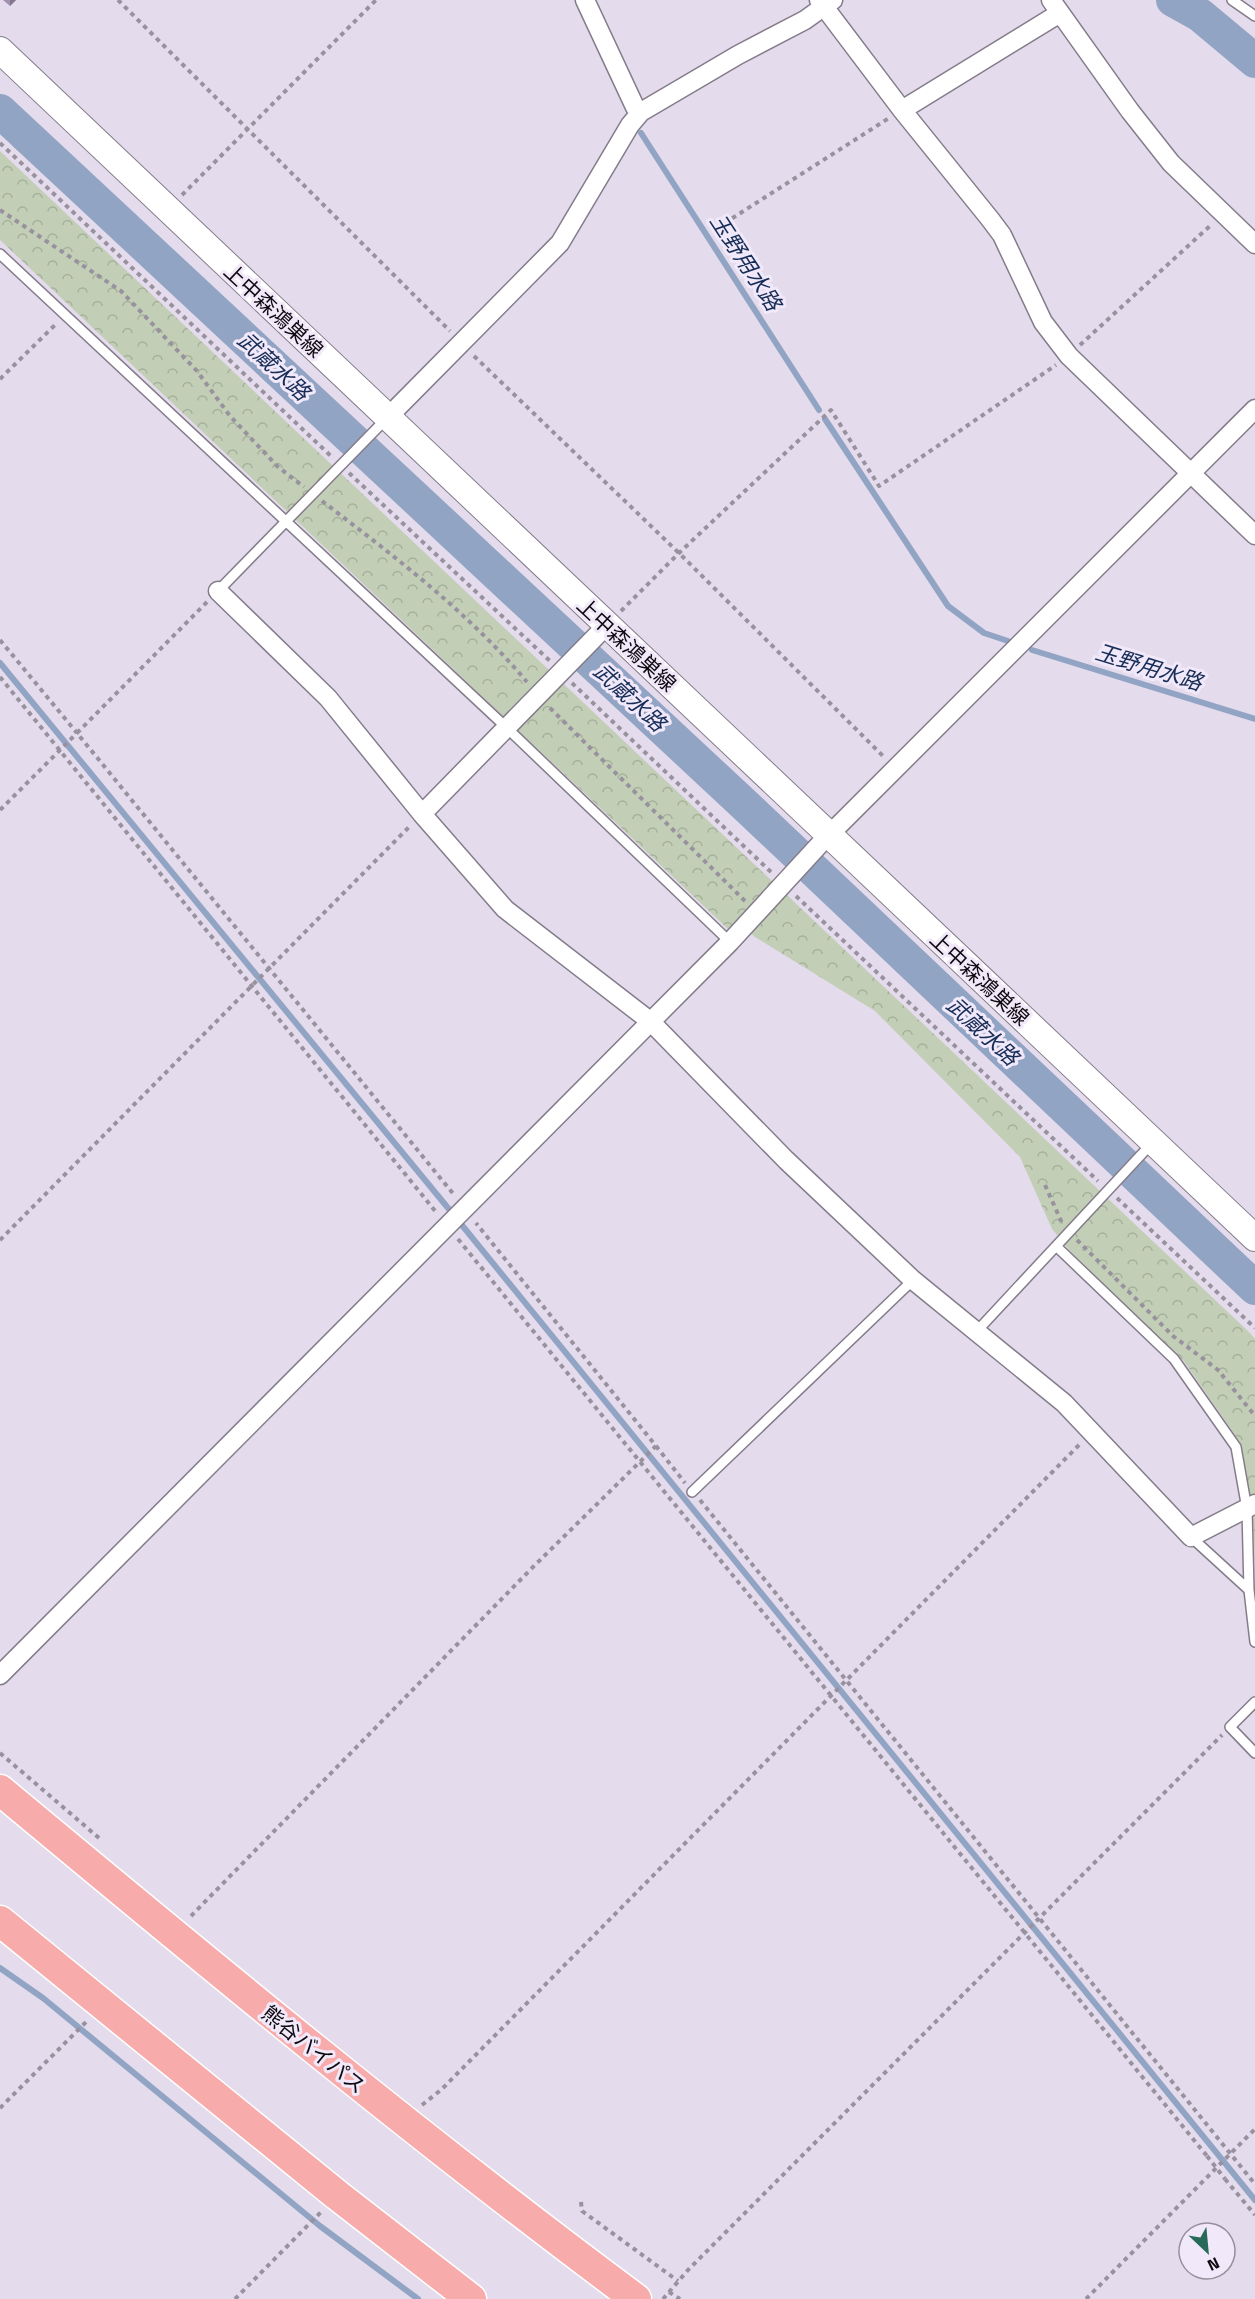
<svg xmlns="http://www.w3.org/2000/svg" width="1255" height="2299" font-family="'Titillium Web','Noto Sans JP',sans-serif">
  <style>
    .forest { fill: url(#forest-crowns) }
    .lines { fill: none; stroke-linecap: round; stroke-linejoin: round }
    .stream { stroke: #92a4c4; stroke-width: 6 }
    .river { stroke: #92a4c4; stroke-width: 34 }
    .service-casing { stroke: #847c8a; stroke-width: 12 }
    .minor-casing { stroke: #847c8a; stroke-width: 21 }
    .secondary-casing { stroke: #847c8a; stroke-width: 28 }
    .trunk-casing { stroke: #fff; stroke-width: 33 }
    .path { stroke: #98919e; stroke-width: 4; stroke-dasharray: 4.5 4.5; stroke-linecap: butt }
    .service { stroke: #fff; stroke-width: 9 }
    .minor { stroke: #fff; stroke-width: 18 }
    .secondary { stroke: #fff; stroke-width: 26 }
    .trunk { stroke: #f7abab; stroke-width: 30 }
    .path-bridge { stroke: #98919e; stroke-width: 4; stroke-dasharray: 4.5 4.5; stroke-linecap: butt }
    .wall { fill: #a291af }
    .shaded-wall { fill: #84768e }
    .labels { text-anchor: middle; dominant-baseline: central; stroke-width: 6; stroke-linejoin: round; paint-order: stroke }
    .street-label { font-size: 21px; fill: #0d0a0f; stroke: #f1e8f9 }
    .water-label { font-size: 22px; font-style: italic; fill: #162d57; stroke: #f1e8f9 }
  </style>
  <defs>
    <pattern id="forest-crowns" width="20" height="18" patternUnits="userSpaceOnUse" patternTransform="scale(1.5)"><rect width="20" height="18" fill="#c2cfb6"/><path d="M2 6a3 3 0 1 1 6 0M12 15a3 3 0 1 1 6 0" fill="none" stroke="#a6b09b"/></pattern>
  </defs>
  <rect width="100%" height="100%" fill="#e4dbec"/>
  <path class="forest" d="M0,151L1250,1333L1255,1339V1566L1253,1517L1240,1442L1183,1360L1072,1253L1052,1229L1020,1157L875,1011L755,937L737,921L728,929L0,240Z"/>
  <g class="lines">
    <path class="stream" d="M641,133L819,410
      M825,419L948,606L984,633L1008,641
      M1032,650L1255,719
      M0,663L448,1208
      M461,1224L1255,2200
      M0,1968L43,1998L320,2226L418,2299"/>
    <path class="river" d="M1173,0L1200,15L1255,61
      M0,111L747,807L1255,1288"/>
    <g class="service-casing">
      <path id="service" d="M1232,0L1255,16
        M0,254L507,728L730,942
        M218,591L387,418
        M1056,1246L1174,1359L1236,1447L1247,1509L1249,1590L1255,1642
        M977,1331L1153,1142
        M692,1492L913,1280
        M1191,1537L1249,1590
        M1255,1702L1230,1727L1255,1753"/>
    </g>
    <g class="minor-casing">
      <path id="minor" d="M585,0L635,107L641,112
        M819,0L902,110L990,219L1002,235L1043,322L1069,356L1255,535
        M1051,0L1130,111L1171,163L1255,244
        M902,110L1060,13
        M387,418L560,243L630,125L641,112L738,55L805,20L833,0
        M218,591L328,698L422,814L505,909L650,1021L786,1160L913,1280L1064,1403L1191,1537L1255,1504
        M422,814L607,625
        M0,1675L730,942L820,844L1255,409"/>
    </g>
    <g class="secondary-casing">
      <path id="secondary" d="M0,50L1255,1238"/>
    </g>
    <g class="trunk-casing">
      <path id="trunk" d="M0,1790C209,1964 418,2137 636,2299
        M0,1921L337,2195L471,2299"/>
    </g>
    <path class="path" d="M118,0L450,331
      M0,143L333,458
      M182,195L376,0
      M0,210L121,291L197,371L230,416L277,466L304,487
      M717,228L889,118
      M1080,345L1212,224
      M474,356L679,553L885,758
      M0,379L57,323
      M349,473L550,661
      M322,501C394,556 468,612 527,682
      M207,602L77,733L455,1196
      M621,611L679,553L831,410L879,486L1056,365
      M0,640L77,733L0,810
      M0,677L436,1212
      M572,683L771,872
      M550,708L745,901
      M796,896L1098,1181
      M1045,1185L1062,1223
      M1117,1198L1255,1328
      M458,1239L1207,2156
      M0,1240L411,825
      M1077,1240L1173,1336L1218,1370L1255,1416
      M656,1446L685,1483
      M700,1500L1255,2184
      M0,1753L99,1838
      M191,1916L533,1567L656,1446L476,1223
      M422,2105L442,2089L1079,1445
      M0,2108L86,2022
      M1225,2179L1255,2215
      M581,2202L582,2211L678,2281
      M669,2292L680,2299
      M235,2299L322,2211
      M663,2299L688,2270L1222,1735
      M1086,2299L1255,2129"/>
    <use href="#service" class="service"/>
    <use href="#minor" class="minor"/>
    <use href="#secondary" class="secondary"/>
    <use href="#trunk" class="trunk"/>
    <path class="path-bridge" d="M1207,2156L1225,2179"/>
  </g>
  <path class="wall" d="M3,0H16L10,6Z"/>
  <path class="shaded-wall" d="M10,0H16L10,6Z"/>
  <g class="labels">
    <g class="street-label">
      <text transform="translate(274 310) rotate(43)">上中森鴻巣線</text>
      <text transform="translate(627 644) rotate(43)">上中森鴻巣線</text>
      <text transform="translate(980 978) rotate(43)">上中森鴻巣線</text>
      <text transform="translate(314 2049) rotate(39)">熊谷バイパス</text>
    </g>
    <g class="water-label">
      <text transform="translate(746 262) rotate(57)">玉野用水路</text>
      <text transform="translate(274 366) rotate(43)">武蔵水路</text>
      <text transform="translate(1149 667) rotate(17)">玉野用水路</text>
      <text transform="translate(630 697) rotate(43)">武蔵水路</text>
      <text transform="translate(983 1031) rotate(43)">武蔵水路</text>
    </g>
  </g>
  <g transform="translate(1207 2251) rotate(154)"><circle r="28" fill="#f1e8f9" stroke="#968f9b" stroke-width="1.5"/>
  <path d="M0-4.5L10 22L0 15L-10 22Z" fill="#286a59"/>
  <text y="-9" font-size="16" font-weight="bold" text-anchor="middle" fill="#0d0a0f">N</text>
  </g>
</svg>
